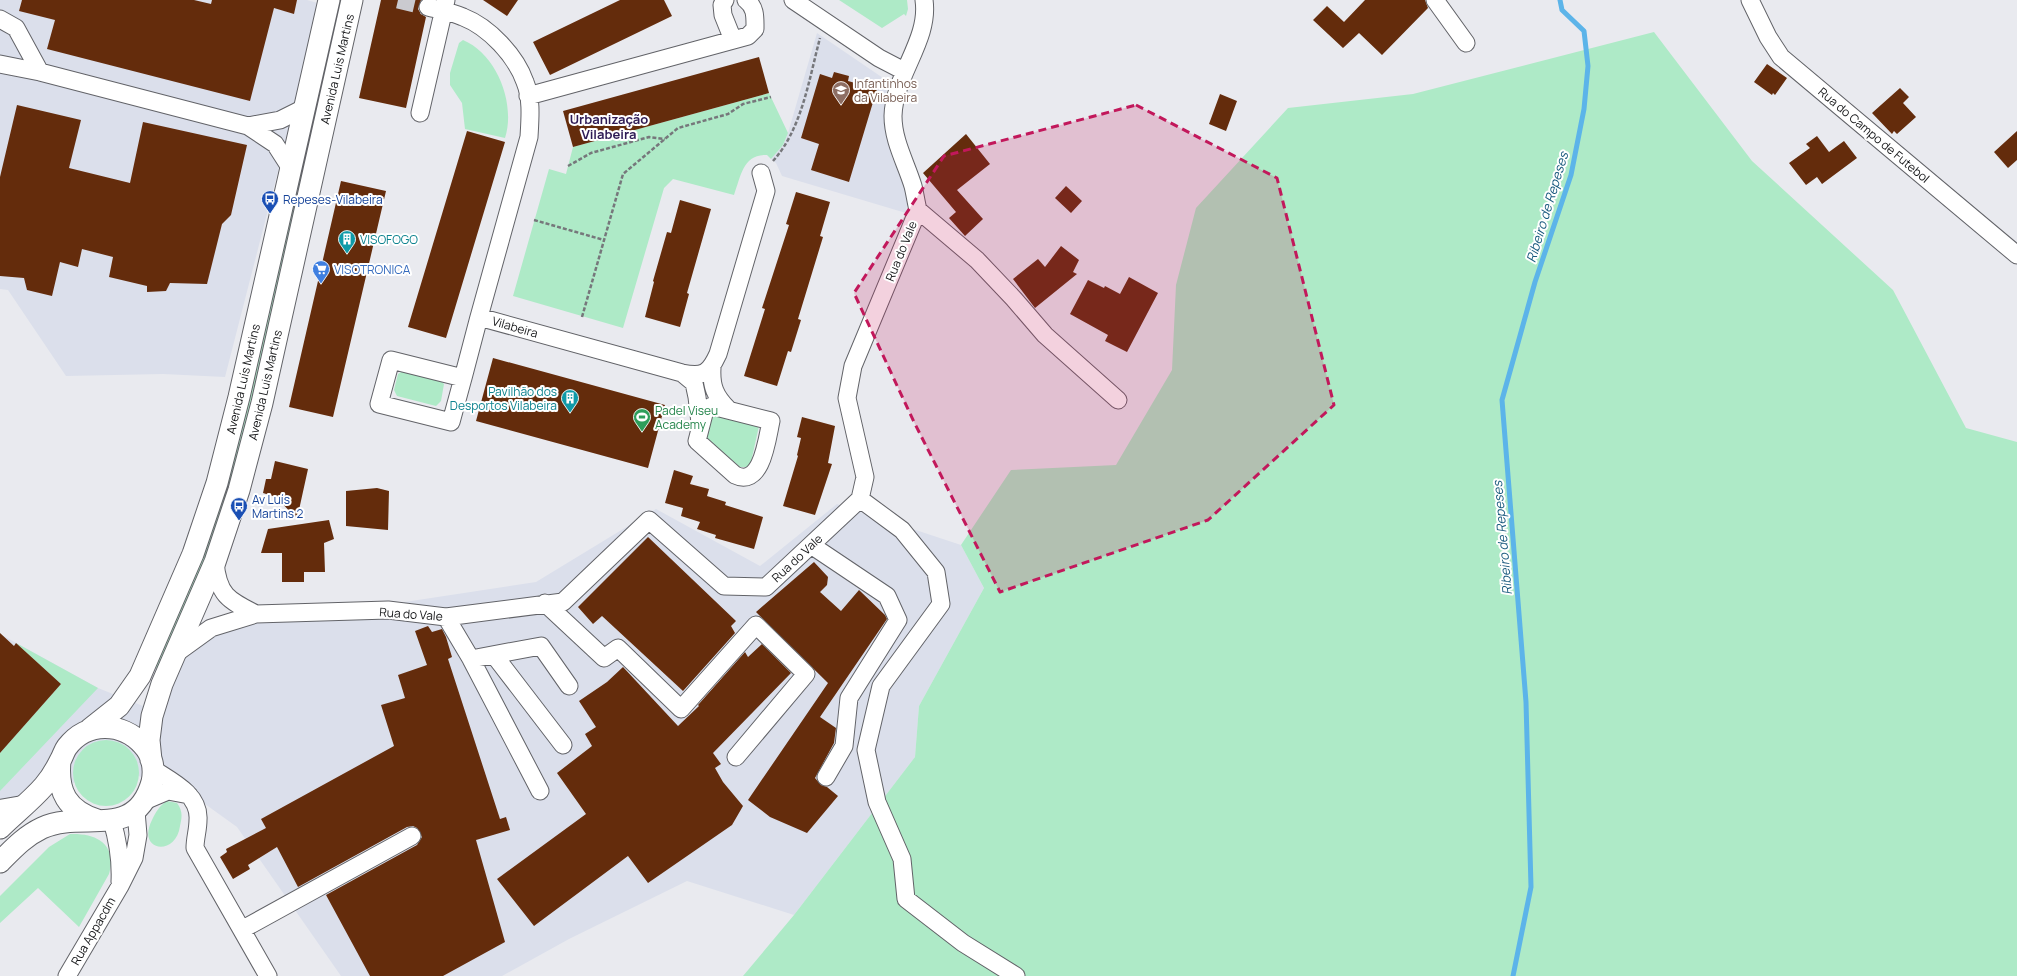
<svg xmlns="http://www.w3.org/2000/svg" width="2017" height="976" font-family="Manrope,sans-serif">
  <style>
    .built { fill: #dbdfeb }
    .green { fill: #aeeac7 }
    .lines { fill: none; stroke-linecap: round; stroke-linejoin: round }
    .stream { stroke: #5cb4e9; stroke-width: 5 }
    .building { fill: #642c0c }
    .minor-tunnel { stroke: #cacacf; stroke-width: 17; stroke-dasharray: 17 8; stroke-linecap: butt }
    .minor-casing { stroke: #626368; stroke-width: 19 }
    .major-casing { stroke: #626368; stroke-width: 23 }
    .path { stroke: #76777b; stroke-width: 2.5; stroke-dasharray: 4 2; stroke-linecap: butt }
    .minor { stroke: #fff; stroke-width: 17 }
    .major { stroke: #fff; stroke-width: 21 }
    .marked { fill: #c2185b; fill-opacity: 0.2; stroke: #c2185b; stroke-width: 3; stroke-dasharray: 8 5; stroke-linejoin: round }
    .labels { text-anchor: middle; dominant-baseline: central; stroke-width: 4; stroke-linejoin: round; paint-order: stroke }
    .street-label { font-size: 12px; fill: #17181a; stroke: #fff }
    .education-label { font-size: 12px; fill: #785e54; stroke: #fff; text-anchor: start }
    .transit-label { font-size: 12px; fill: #164399; stroke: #fff; text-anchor: start }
    .culture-label { font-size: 12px; fill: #0d838f; stroke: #fff; text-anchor: start }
    .shop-label { font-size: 12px; fill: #366cbe; stroke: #fff; text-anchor: start }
    .leisure-label { font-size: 12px; fill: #27864d; stroke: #fff; text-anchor: start }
    .neighbourhood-label { font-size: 13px; font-weight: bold; fill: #2e1b55; stroke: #fff }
    .water-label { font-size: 13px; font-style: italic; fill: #195a7e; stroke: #fff }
  </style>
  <rect width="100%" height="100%" fill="#e9eaef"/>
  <path class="built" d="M0,0H307L321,4L225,377L163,374L66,376L8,290L0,289Z
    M817,33L886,80L888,131L892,157L908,196L906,213L782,176L776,163L771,159L783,145L788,133Z
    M837,504L961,545L984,588L919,706L915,757L794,915L687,881L569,939L502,976H341L237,827L205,804L129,772L83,778L0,821V634L98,688L158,712L176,662L209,623L385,605L536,582L656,509L760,566Z"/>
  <path class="green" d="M337,0H343L300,189L295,188Z
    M839,0H907L908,9L906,16L904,14L882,28Z
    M1654,32L1752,161L1893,290L1966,428L2017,442V976H743L794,915L915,757L919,706L984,588L961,545L1011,470L1116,465L1172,370L1176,285L1196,208L1288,108L1413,94Z
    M463,40C497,54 516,104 505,138L465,129L462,103L450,85V73L459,43Z
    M769,93L788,133L783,145L771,159L767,155C743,154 741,176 734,195L673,179L664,188L623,328L513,296L549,169L566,174L573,147Z
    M291,203L296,205C276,295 259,387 233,477C214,543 185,606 158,669L154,666Z
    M403,371L440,380L444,384L441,401L436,406L397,396L394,390L398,374Z
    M708,414L759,426L751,462L748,467H740L706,437Z
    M16,643L98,688L0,791V753L61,684Z
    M73 773a33 33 0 1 1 66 0a33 33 0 1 1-66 0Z
    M167,801L177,803C183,811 182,817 180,826C176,857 136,852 152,820C156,812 159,806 167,801Z
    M70,834C97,833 117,844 109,874L79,927L38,888L0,923V896L49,847Z"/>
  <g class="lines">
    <path class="stream" d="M1513,976L1531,887L1526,702L1502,400L1535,282L1571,175L1584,109L1588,66L1584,31L1562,10L1560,0"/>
  </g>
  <path class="building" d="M22,0H194L211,4L212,0H297L294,14L274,8L250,101L47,49L55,20L19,11Z
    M381,0H421L418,9L421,14L426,17L406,108L359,98Z
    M483,0H518L507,16Z
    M620,0H664L672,16L550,75L533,42Z
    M1365,0H1425L1428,8L1382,55L1359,33L1343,48L1313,20L1327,6L1344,22Z
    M759,57L769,93L573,147L563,111Z
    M1767,64L1787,78L1775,95L1773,93L1772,95L1754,82Z
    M834,72L849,76L848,81L877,89L849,182L811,170L819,144L801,138L820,74L832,78Z
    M1900,88L1909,97L1903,103L1916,117L1897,134L1894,131L1892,134L1872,113Z
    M1220,94L1237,101L1226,131L1209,124Z
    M17,105L81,120L69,168L130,183L143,122L247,145L231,215L222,224L207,284L170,283L166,291L147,292V286L109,277L113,257L82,249L78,267L60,262L52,296L27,290L24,278L0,276V177Z
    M467,131L505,142L446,338L408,327Z
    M2017,131V160L2008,168L1994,152Z
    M966,134L990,164L957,190L983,219L965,236L949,218L956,212L923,173Z
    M1817,136L1829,152L1844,141L1857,158L1822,184L1817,177L1806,185L1789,163L1810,148L1806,144Z
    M341,181L386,191L333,417L289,407Z
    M1066,186L1082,201L1071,213L1055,198Z
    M796,192L830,202L820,236L823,237L798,319L801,320L791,352L788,351L777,386L744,376L765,309L762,308L789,225L786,224Z
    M680,200L711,209L687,293L689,294L680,327L645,317L654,282L653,281L667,232L671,233Z
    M1061,246L1079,260L1073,272L1077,274L1035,308L1013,279L1038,259L1045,267Z
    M1129,277L1158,293L1127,352L1105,341L1108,335L1070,314L1088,280L1104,288L1105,286L1120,294Z
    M493,358L665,405L648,468L476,421Z
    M802,417L835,426L828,463L832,464L815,515L783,506L798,456L797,455L801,438L797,437Z
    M275,461L308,469L297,519L276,497L263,493L266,479H271Z
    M674,470L693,476L690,484L709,489L707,496L726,502L725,505L763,517L754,549L715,538L716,535L697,529L700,522L681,516L683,508L665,503Z
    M377,488L389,491L388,530L346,526V491Z
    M329,520L334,539L324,543L325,572H304V582H282V553H261L268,529Z
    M648,537L736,621L731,626L735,633L683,691L602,616L593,624L578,607Z
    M814,562L828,577L827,585L820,592L841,611L859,590L885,615L887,619L820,717L836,728L834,743L815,778L821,785L827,787L838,796L807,833L770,817L748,800L828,683L756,612Z
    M428,626L432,632L442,629L446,637L452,657L448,659L500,819L506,817L510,830L476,840L505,942L443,976H370L326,895L417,845L422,837L417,828L413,826L407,827L298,887L277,847L248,865L250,869L233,879L220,857L227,852L226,849L266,828L261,819L394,746L381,705L405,698L398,675L427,665L415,631Z
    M0,633L14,646L16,643L61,684L0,753Z
    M762,644L791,673L713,753L721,764L715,768L723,782L743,806L732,825L648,883L628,856L534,926L497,879L586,814L557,773L592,746L585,734L596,727L579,701L607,682L623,667L678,726L699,706L698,705L745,652L748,657Z"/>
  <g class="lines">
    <path class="minor-tunnel" d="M398,0L428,7"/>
    <g class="minor-casing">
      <path id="minor" d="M725,0L722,5L723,15L733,40
        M793,0L879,58L904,71
        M1435,0L1466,43
        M1750,0L1768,37L1781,57L2017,255
        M428,7C440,10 452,12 463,17C489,27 516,56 525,82C532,99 530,119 529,137L479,317L682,373C703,377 709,374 718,354L766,191L761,173
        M0,19L16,28L40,72
        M0,64L40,72L248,126L275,144L291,169
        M528,96L748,36L755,29C755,18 756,7 746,0
        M420,113L446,0
        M248,126L280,120L304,108
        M918,210L977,260L1014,299L1045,335L1118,400
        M712,368C711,386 715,396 728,409
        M682,373L694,383L697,397L700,423
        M463,378L451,422L379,404L391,360L463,378L479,317
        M712,406L771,421C767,439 762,488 735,475L697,441L705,410Z
        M860,499L902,530L936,572L941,604L881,686L866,750L877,802L902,859L906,899L963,943L1016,976
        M811,545L887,596L898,620L849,698L844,746L826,777
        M545,603L604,658L618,648L681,709L756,625L806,674L736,757
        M256,614L388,610L446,617L563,602L649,520L724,586L766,587L860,499L865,477L847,398L853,366L918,210C916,202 915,194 913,186C906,163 893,141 893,116C894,75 930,40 924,0
        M446,617L471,659L541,646L569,686
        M175,654L211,628L256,614C228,600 218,595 215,562
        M494,655L563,745
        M471,659L540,791
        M153,769C171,781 200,794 198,820C198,830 195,838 195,848L268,976
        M142,802L168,791L189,795
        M0,810L2,808L25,804
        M112,821C118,841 121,861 120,882
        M243,929L412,836
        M67,976L120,886L134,858L138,835L136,811"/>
    </g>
    <g class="major-casing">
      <path id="major" d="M90,729L119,706L140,676L193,554L217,483L239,397L329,0
        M151,760L149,740L152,716L162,684L215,562L239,490L262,403L352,0
        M60,761C57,792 67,810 97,820
        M0,828C14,814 31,801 44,786C50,779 56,769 60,761C63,756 64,751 67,747C87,721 122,722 143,745C152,754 155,769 152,782C135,842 83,809 42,828C25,836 13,849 0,862"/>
    </g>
    <path class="path" d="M773,161C802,129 809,79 820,38
      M568,166L591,153L649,137L665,139
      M534,220L604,240
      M582,317L623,174L678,128L728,114L743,104L771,97"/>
    <use href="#minor" class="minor"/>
    <use href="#major" class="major"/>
  </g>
  <path class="marked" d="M1136,105L1277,178L1334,405L1208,520L1000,592L914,422L854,293L944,156Z"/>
  <defs>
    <g id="school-pin" transform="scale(0.9)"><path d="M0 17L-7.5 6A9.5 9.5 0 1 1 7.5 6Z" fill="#8d6e63" stroke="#fff"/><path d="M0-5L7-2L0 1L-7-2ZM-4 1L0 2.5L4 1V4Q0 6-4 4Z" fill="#fff"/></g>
    <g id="bus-pin" transform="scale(0.9)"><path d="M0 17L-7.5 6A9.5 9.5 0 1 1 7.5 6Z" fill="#1a4fb4" stroke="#fff"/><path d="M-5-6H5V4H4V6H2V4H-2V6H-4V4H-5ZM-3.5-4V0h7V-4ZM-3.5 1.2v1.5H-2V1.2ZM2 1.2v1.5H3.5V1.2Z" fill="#fff"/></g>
    <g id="building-pin" transform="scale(0.9)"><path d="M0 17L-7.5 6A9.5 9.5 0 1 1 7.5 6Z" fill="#0f9aa8" stroke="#fff"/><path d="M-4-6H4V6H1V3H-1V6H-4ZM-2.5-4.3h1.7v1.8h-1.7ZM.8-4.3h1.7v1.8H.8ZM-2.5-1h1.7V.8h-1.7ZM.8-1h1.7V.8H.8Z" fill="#fff"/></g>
    <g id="supermarket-pin" transform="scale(0.9)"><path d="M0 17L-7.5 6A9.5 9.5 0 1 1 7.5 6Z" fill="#3f7fe0" stroke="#fff"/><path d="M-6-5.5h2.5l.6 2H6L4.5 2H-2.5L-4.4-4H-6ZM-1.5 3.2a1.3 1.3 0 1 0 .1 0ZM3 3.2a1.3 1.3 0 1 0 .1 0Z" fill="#fff"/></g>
    <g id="stadium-pin" transform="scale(0.9)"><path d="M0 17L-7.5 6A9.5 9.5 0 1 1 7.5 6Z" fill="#2e9e5b" stroke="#fff"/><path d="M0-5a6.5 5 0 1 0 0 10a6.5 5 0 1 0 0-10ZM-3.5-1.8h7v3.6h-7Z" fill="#fff"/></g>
  </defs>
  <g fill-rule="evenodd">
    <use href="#school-pin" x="841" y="90"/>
    <use href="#bus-pin" x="270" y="199"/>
    <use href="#building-pin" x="347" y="239"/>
    <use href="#supermarket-pin" x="321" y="269"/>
    <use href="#building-pin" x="570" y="398"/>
    <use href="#stadium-pin" x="642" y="417"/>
    <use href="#bus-pin" x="239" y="506"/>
  </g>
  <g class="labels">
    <g class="street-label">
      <text transform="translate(337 69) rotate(-77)">Avenida Luis Martins</text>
      <text transform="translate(1874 135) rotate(40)">Rua do Campo de Futebol</text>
      <text transform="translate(901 251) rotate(-68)">Rua do Vale</text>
      <text transform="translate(515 327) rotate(16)">Vilabeira</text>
      <text transform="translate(243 379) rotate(-77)">Avenida Luís Martins</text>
      <text transform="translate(265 385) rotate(-77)">Avenida Luis Martins</text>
      <text transform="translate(797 558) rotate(-43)">Rua do Vale</text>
      <text transform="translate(411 614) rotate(4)">Rua do Vale</text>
      <text transform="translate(93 931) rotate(-60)">Rua Appacdm</text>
    </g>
    <g class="education-label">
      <text x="854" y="83">Infantinhos<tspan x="854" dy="14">da Vilabeira</tspan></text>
    </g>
    <g class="transit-label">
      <text x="283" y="199">Repeses-Vilabeira</text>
      <text x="252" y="499">Av Luís<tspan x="252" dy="14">Martins 2</tspan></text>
    </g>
    <g class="culture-label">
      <text x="360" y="239">VISOFOGO</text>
      <text x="557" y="391" text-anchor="end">Pavilhão dos<tspan x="557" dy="14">Desportos Vilabeira</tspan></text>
    </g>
    <g class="shop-label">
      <text x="334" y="269">VISOTRONICA</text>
    </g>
    <g class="leisure-label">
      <text x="655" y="410">Padel Viseu<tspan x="655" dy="14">Academy</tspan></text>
    </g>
    <g class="neighbourhood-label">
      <text x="609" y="119">Urbanização<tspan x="609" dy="15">Vilabeira</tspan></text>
    </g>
    <g class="water-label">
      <text transform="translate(1547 207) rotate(-73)">Ribeiro de Repeses</text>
      <text transform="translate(1502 538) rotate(-95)">Ribeiro de Repeses</text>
    </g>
  </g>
</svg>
